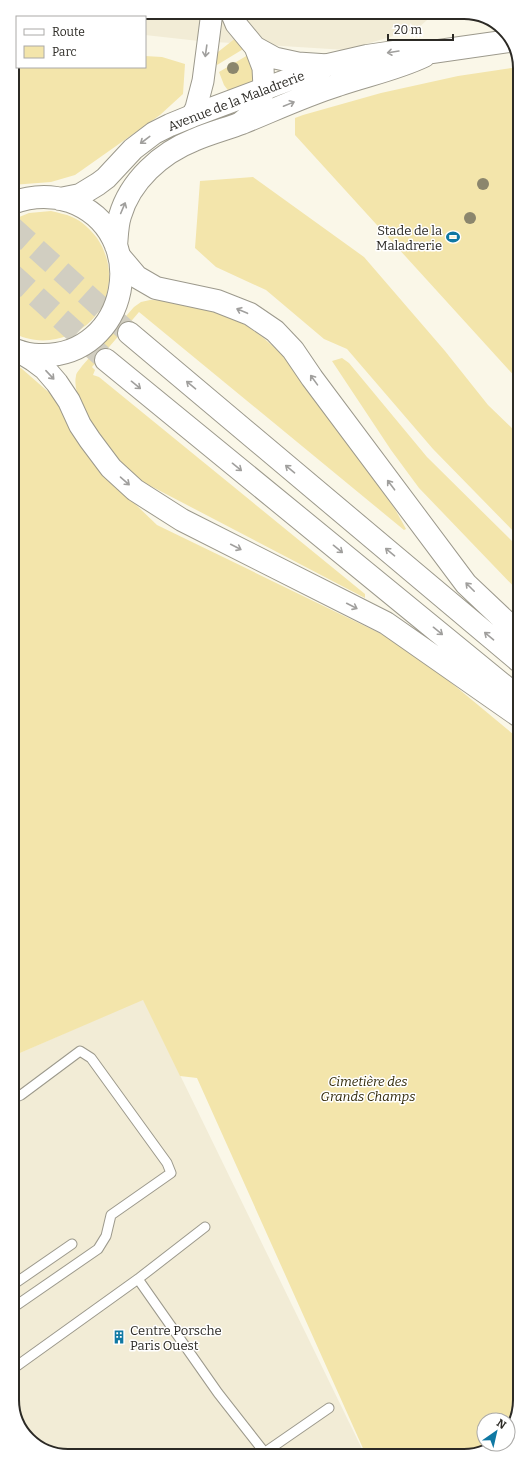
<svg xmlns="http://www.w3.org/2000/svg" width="532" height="1468" font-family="Bitter,serif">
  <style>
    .built { fill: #f2ecd6 }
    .green { fill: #f3e5ab }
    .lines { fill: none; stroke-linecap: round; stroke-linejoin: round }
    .motorway-tunnel { stroke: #d1cec1; stroke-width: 22; stroke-dasharray: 22 11; stroke-linecap: butt }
    .service-casing { stroke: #9c998c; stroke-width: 11 }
    .tertiary-casing { stroke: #9c998c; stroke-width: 23 }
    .primary-casing { stroke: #9c998c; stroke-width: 24 }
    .motorway-casing { stroke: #9c998c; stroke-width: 24 }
    .service { stroke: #fff; stroke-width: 9 }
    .tertiary { stroke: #fff; stroke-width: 21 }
    .primary { stroke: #fff; stroke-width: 22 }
    .motorway { stroke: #fff; stroke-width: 22 }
    .tree { fill: #8b866d }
    .oneway { stroke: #a09f9d }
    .labels { text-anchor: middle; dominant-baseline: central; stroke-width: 3; stroke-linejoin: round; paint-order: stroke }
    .street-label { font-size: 13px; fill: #2c2a25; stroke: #fff }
    .poi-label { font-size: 13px; fill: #2c2a25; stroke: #fff; text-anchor: end }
    .park-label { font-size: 13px; font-style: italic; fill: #312909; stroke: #fff }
    .rim { fill: none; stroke: #2c2a25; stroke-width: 2 }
  </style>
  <rect width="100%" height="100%" fill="#faf7e8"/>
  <path class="built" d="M68,12H436L417,29L346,50L199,41L145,35V17H56Z
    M143,999L365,1455L64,1456L31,1442L14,1414L13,1056Z"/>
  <path class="green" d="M237,37L245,48L217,65L216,56L218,52Z
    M17,54V67H145V56L162,57L185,64L183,94L160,115L75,175L51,182L12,185V65Z
    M248,55L251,61L254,82L230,93L224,85L219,72Z
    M518,67V380L295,135V118L303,115L381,93L458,76Z
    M253,177L364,257L445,351L488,405L519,435V537L433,449L347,349L324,339L266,290L216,267L195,248L200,181Z
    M51,211C58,213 66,214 72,217C82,221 91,230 97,238C124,278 104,330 56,339C47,341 36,341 26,338C21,337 17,334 12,332V220L29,213Z
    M150,300C162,300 174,302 186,305C196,307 207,308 217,311C245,321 268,340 289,362L395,509L406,529L404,530L139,312L92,367L95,370L93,375L99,377L365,594V598L143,482C138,477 132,473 127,468C109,452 70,402 76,376C76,373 80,369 82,366L134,307L141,302Z
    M342,358L349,363L427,457L519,548V592L419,488L391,450L332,361Z
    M13,366L21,368L53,396L110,480L157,525L408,647L519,739L520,1400L508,1434V1420H484V1444H493L478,1454L366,1455L197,1078L180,1076L143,1000L13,1056Z"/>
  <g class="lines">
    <path class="motorway-tunnel" d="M12,227L129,333
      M12,274L106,360"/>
    <g class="service-casing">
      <path id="service" d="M14,1098L21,1095L80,1051L91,1058L167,1163L171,1173L111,1215L106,1236L98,1249L14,1307
        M138,1279L218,1393L265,1453
        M14,1284L72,1244
        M14,1368L138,1279L205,1227
        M261,1455L329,1408"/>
    </g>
    <g class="tertiary-casing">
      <path id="tertiary" d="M231,12L236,24L255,47L263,68L264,88L261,101L253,112L240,123
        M255,47L275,58L298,63L328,65
        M192,116L196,108L203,81L212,12"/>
    </g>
    <g class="primary-casing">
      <path id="primary" d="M60,199L80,195L98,184L106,178L133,149L154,133L170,125L192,116L328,65L367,56L401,51L432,52L510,41
        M12,203C31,196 50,195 69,201C154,231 129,359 39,355C31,355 23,353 15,350
        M116,246C117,236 117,225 120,216C130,181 161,153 194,140C210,133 226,129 242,123C274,110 306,95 338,85C367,75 397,69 424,56"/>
    </g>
    <g class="motorway-casing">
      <path id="motorway" d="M120,257L137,277L156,288L217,301L250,314L275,331L293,350L312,378L466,584L519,634
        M129,333L519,661
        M20,352L33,360L45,369L57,383L69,401L80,425L90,440L111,468L135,490L182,520L386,623L519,716
        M106,360L519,698"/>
    </g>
    <use href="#service" class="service"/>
    <use href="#tertiary" class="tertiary"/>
    <use href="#primary" class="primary"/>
    <use href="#motorway" class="motorway"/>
  </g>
  <g class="tree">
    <circle cx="233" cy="68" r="6"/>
    <circle cx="483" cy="184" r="6"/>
    <circle cx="470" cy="218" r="6"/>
  </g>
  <defs><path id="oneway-shaft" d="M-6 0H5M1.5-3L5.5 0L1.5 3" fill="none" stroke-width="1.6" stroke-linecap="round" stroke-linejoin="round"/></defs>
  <g class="oneway">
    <use href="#oneway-shaft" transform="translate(206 51) rotate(98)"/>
    <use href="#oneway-shaft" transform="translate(393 52) rotate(171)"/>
    <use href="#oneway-shaft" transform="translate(289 104) rotate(-22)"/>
    <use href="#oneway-shaft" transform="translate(145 140) rotate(143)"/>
    <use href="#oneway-shaft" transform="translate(123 208) rotate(-67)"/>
    <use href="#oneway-shaft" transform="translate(242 311) rotate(-157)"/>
    <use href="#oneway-shaft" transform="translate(50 375) rotate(47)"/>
    <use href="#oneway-shaft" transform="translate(314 380) rotate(-126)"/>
    <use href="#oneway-shaft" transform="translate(136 385) rotate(39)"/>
    <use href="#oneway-shaft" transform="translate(191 385) rotate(-140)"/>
    <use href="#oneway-shaft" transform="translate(237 467) rotate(39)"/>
    <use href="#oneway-shaft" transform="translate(290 469) rotate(-140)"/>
    <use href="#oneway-shaft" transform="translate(125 481) rotate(41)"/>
    <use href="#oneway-shaft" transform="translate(391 485) rotate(-127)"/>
    <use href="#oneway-shaft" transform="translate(236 547) rotate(27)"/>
    <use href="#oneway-shaft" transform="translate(338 549) rotate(39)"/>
    <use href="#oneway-shaft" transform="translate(390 552) rotate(-140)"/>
    <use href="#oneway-shaft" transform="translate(470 587) rotate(-135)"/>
    <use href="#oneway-shaft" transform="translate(352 606) rotate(27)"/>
    <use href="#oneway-shaft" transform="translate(438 631) rotate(39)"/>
    <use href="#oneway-shaft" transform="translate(489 636) rotate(-140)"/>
  </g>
  <defs>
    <g id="stadium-bare" transform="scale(1.08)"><path d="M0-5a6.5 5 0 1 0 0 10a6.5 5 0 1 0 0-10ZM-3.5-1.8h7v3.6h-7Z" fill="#0f78a3" stroke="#fff" stroke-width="2.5" paint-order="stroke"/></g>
    <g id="building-bare" transform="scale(1.08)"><path d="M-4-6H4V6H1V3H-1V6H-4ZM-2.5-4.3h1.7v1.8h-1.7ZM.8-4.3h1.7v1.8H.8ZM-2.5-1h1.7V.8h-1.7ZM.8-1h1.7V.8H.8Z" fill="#0f78a3" stroke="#fff" stroke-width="2.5" paint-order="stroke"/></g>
  </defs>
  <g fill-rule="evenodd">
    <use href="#stadium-bare" x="453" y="237"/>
    <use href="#building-bare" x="119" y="1337"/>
  </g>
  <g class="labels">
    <g class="street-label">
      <text transform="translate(236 101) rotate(-21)">Avenue de la Maladrerie</text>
    </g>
    <g class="poi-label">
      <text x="442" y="230">Stade de la<tspan x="442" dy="15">Maladrerie</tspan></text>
      <text x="130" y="1330" text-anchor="start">Centre Porsche<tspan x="130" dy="15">Paris Ouest</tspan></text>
    </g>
    <g class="park-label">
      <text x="368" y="1081">Cimetière des<tspan x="368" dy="15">Grands Champs</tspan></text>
    </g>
  </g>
  <path d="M0 0H532V1468H0ZM68 19H464A49 49 0 0 1 513 68V1400A49 49 0 0 1 464 1449H68A49 49 0 0 1 19 1400V68A49 49 0 0 1 68 19Z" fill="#fff" fill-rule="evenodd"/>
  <path class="rim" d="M68 19H464A49 49 0 0 1 513 68V1400A49 49 0 0 1 464 1449H68A49 49 0 0 1 19 1400V68A49 49 0 0 1 68 19Z"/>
  <rect x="16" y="16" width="130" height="52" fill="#ffffff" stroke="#abaaa8"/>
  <rect x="24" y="29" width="20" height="6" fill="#ffffff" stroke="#abaaa8"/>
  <text x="52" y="36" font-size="12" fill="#2c2a25">Route</text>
  <rect x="24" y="46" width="20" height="12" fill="#f3e5ab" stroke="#abaaa8"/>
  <text x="52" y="56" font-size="12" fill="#2c2a25">Parc</text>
  <g transform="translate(496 1432) rotate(34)"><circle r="19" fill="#ffffff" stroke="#abaaa8"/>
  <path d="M0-3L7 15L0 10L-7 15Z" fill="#0f78a3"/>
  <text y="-6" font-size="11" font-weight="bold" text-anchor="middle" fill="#2c2a25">N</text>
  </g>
  <path d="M388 34v6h65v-6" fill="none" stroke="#2c2a25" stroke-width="2"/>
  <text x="394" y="34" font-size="12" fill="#2c2a25" stroke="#ffffff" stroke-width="3" paint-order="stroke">20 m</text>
</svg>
